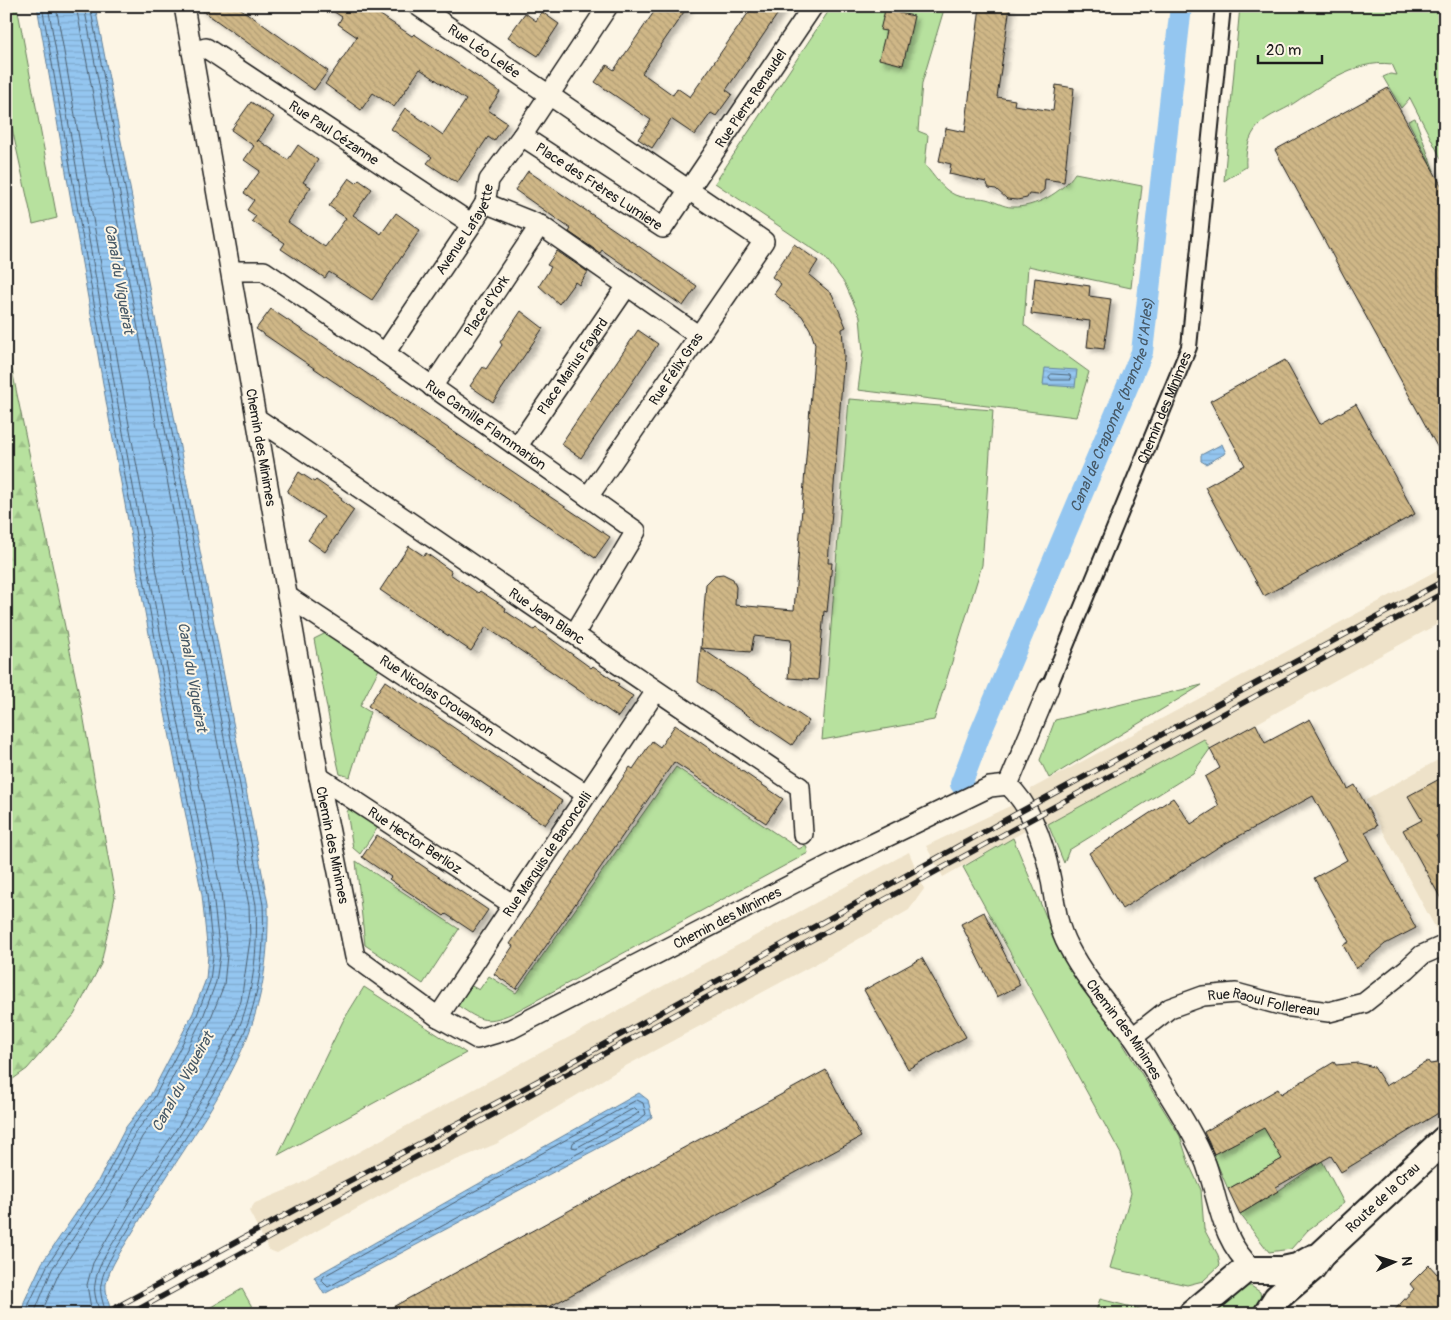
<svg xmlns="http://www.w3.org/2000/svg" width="1451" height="1320" font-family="Pangolin,sans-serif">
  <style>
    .built { fill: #eee2c9 }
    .green { fill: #b7e19e; stroke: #6a7e5d }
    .forest { fill: url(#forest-firs); stroke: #6a7e5d }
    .water { fill: url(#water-rules); stroke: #64829b }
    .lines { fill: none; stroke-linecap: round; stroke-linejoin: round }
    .shore { stroke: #4c6071; stroke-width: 1 }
    .canal { stroke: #94c6f0; stroke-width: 22 }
    .building { fill: url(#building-back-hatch); stroke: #1c1c1c; filter: url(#shadow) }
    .pedestrian-casing { stroke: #1c1c1c; stroke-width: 18 }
    .minor-casing { stroke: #1c1c1c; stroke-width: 22 }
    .secondary-casing { stroke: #1c1c1c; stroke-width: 30 }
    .pedestrian { stroke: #fcf5e5; stroke-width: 14 }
    .minor { stroke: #fcf5e5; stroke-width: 19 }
    .secondary { stroke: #fcf5e5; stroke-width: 26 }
    .rail-casing { stroke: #1c1c1c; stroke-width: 5.5 }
    .rail { stroke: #fcf5e5; stroke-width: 4; stroke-dasharray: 11; stroke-linecap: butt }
    .labels { text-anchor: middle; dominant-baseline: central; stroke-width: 4; stroke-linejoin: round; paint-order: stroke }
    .street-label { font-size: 14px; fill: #1c1c1c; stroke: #fcf5e5 }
    .water-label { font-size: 15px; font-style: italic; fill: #465866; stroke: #fcf5e5 }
  </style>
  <defs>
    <pattern id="forest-firs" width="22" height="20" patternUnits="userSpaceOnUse" patternTransform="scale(1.25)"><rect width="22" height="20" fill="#b7e19e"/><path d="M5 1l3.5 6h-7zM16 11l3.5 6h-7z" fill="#9dc088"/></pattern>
    <pattern id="water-rules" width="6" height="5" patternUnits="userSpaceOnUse" patternTransform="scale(1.25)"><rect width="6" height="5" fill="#94c6f0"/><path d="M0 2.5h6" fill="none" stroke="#7faacd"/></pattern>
    <pattern id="building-back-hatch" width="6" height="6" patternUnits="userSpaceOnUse" patternTransform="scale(1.25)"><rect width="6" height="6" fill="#cfb787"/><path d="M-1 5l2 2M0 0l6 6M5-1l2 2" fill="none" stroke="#b19d74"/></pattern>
    <filter id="shadow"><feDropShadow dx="4.5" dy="4.5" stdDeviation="2.5" flood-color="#0004"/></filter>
  </defs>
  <rect width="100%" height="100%" fill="#fcf5e5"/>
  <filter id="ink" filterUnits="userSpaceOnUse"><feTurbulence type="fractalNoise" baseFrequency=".02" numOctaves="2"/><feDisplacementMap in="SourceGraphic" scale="10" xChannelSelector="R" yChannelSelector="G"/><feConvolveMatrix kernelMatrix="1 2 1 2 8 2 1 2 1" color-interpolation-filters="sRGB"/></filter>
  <g filter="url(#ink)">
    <path class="built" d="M1445,566V620L1210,749L1204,739L1048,824L1044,822L1030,795L1031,789Z
      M1445,756V934L1440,936L1366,800Z
      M1012,805L1025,831L943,877L926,846Z
      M909,852L924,889L909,910L817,963L622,1068L496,1144L414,1177L277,1253L269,1250L249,1211L255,1203L296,1186Z"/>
    <path class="green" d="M6,6H17L57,218L33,224L6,101Z
      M832,6H945L922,83L918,131L928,135L925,165C934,176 942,189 955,195C964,199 977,197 986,199C995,201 1003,207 1012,207C1035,208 1063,192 1075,173L1142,186L1131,288L1028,266L1024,325L1089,372L1076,417L858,390L863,352L860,317L845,284L825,257L715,183Z
      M1240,6H1445V166L1410,98L1401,108L1383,77L1390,74L1397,75L1392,64C1353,59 1319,87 1288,107C1279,112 1266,117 1259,125C1248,136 1245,153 1246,167L1224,181Z
      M1415,118L1434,171L1408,121Z
      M849,399L993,410L982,565L934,720L822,740Z
      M328,632L379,669L360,706L370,712L350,777L340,774L337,761L314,639Z
      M1202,685L1049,778L1040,760L1055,720Z
      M1204,739L1210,749L1193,773L1069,850L1064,863L1048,824Z
      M676,767L799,849L806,845L808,853L513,1013C483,1026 479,1019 454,1003L468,984L479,990L489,976L516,993Z
      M350,807L378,827L360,854L353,848L347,812Z
      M1013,838L1050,926L1180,1136L1189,1164L1201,1190L1204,1229L1218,1255L1220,1265L1203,1281L1187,1285L1110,1268L1131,1193L1121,1154L963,867Z
      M356,861L459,929L423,984L365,945Z
      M364,987L466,1053L278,1155L343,1021Z
      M1282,1118V1159L1228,1189L1213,1154Z
      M1322,1161L1344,1203L1308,1230L1291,1249L1269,1252L1240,1214L1278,1191Z
      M1239,1286H1251L1260,1292L1261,1299L1250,1314H1209Z
      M242,1289L256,1314H199Z
      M1100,1299L1147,1311L1148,1314H1095Z"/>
    <path class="forest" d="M6,341L83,714L115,896L101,964L74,1015L27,1069L6,1084Z"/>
    <path class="water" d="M37,6H95L268,904C269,950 264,995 247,1038C219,1107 170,1166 134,1230C124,1247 110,1265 106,1284C105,1293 110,1305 111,1314L23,1312L24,1302L42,1263L98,1181L126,1127L150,1096L193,1013L206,979L208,955L202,895L150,639L109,418Z
      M1045,368L1077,370L1075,387L1043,385Z
      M1222,444L1226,453L1206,464L1201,461V455Z
      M639,1093L648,1100L652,1117L640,1126L324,1294L314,1277Z"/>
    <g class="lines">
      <path class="shore" d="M76,6L249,906L250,940L241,1001L229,1032L202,1086L174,1133L139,1183L93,1263L87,1285L92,1314
        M84,6L256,905C258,949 254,994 236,1035C206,1103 159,1162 123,1227C113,1244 97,1264 95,1284C93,1293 98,1305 100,1314
        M90,6L263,905C265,949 260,996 242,1038C212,1105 166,1163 130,1227C120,1244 104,1264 101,1284C99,1293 104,1305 106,1314
        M1052,374L1070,375L1071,380H1051L1049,377Z
        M637,1100L643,1103L646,1114L637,1122L328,1287L322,1281L323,1277Z
        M635,1108L639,1112L634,1116L576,1148L572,1147L573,1143Z
        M27,1314L29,1304L47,1266L102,1184L130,1130L154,1098L180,1048L197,1015L210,981L213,955L207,895L155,638L114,417L42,6
        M34,1314L52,1269L108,1187L135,1133L160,1102L186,1051L203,1017L216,982L220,955L213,894L161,637L120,416L48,6
        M41,1314L59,1273L114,1191L142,1137L166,1105L192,1055L210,1020L224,985L227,955L221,892L169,636L127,414L56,6"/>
      <path class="canal" id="s1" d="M961,784L980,734L1142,352L1181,6"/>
    </g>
    <path class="building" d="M196,6H237L328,71L314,90Z
      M325,6H367L412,36L414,34L500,92L488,110L507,123L494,141L488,137L457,183L427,163L432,157L391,129L405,108L443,135L466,100L420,69L394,107L373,93L361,110L325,84L357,37L338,24L342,17Z
      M658,6H688L642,73L673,95L677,88L690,97L753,6H783L726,90L732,94L716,116L711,113L695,135L671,119L652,148L638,139L651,120L595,82L607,65L614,70Z
      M980,6H1010L997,97L1015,100L1014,105L1053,111L1056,85L1074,88L1064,182L1045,179L1044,190L1038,195L1029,194L1027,198L1017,200L1007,199L996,189L989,188L986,182L949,174L951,164L939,161L946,128L965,132Z
      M885,10L914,16L903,65L879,59L886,31L880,30Z
      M542,12L559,24L538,56L508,37L525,13L536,21Z
      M1388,88L1445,192V461L1275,150Z
      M251,102L274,117L257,142L258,140L288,160L298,145L318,160L303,182L311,187L288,222L325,247L346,218L329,206L349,178L356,183L359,180L372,189L353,215L381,234L396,213L420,230L372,300L329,272L325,278L281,249L285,243L252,221L256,216L247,210L254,200L244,193L260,171L244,160L254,146L231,130Z
      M528,171L697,286L683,306L602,250L600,253L569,232L571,229L515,190Z
      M794,244L818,261L809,275L832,294L846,327L842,329L844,356L828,563H832L827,612L824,611L818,680L788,678L791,640L754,636L751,652L701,648L706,584L715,575L723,574L733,579L736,587L735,605L794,610L815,344L810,329L802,316L774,294L781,284L772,277Z
      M557,251L588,272L579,285L575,282L559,304L539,286L551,267L547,265Z
      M1035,278L1090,286L1089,296L1111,299L1104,349L1087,347L1090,321L1031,314Z
      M271,309L610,537L595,558L256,329Z
      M521,311L543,328L493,402L470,386L483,367L486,369L502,345L500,342Z
      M638,330L658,344L581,458L561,444Z
      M1285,360L1320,424L1356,404L1415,514L1264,596L1205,487L1245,465L1210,401Z
      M299,472L314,482L316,480L342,498L341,500L354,510L325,552L308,540L324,517L287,492Z
      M409,546L424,556L426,553L451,571L450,574L478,593L480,591L506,608L505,611L534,630L536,628L591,668L593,666L619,684L617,686L633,696L618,717L486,627L471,651L380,590Z
      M701,648L809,721L792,745L698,682Z
      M385,681L562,801L545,825L368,706Z
      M1310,719L1348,789L1355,785L1377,826L1365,832L1416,928L1385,944L1356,969L1343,945L1349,942L1314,878L1347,860L1313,796L1217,848L1122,909L1089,853L1173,798L1191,824L1219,806L1205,777L1220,768L1210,749L1256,724L1265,743Z
      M675,725L783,799L766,823L674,762L516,989L494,974L513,946L510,944L630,767L633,769L652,741L660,747Z
      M1445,776V831L1436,836L1445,853V906L1403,830L1422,820L1408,796Z
      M377,835L488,910L473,932L446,914L444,916L389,879L391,877L362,857Z
      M984,912L1020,985L997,997L961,924Z
      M922,958L966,1037L908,1069L864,990Z
      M1428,1061L1430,1064L1445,1062V1109L1341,1172L1331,1156L1276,1187L1278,1191L1240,1214L1228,1189L1282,1159L1264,1128L1214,1154L1204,1132L1278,1089L1281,1094L1334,1062L1336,1065L1358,1063L1374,1067L1386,1086Z
      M826,1070L861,1137L536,1314H380Z
      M1429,1265L1437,1274L1445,1267V1309L1439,1314H1391L1414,1289L1410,1284Z"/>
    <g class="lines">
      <g class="pedestrian-casing">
        <g id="pedestrian">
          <path id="s2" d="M1049,687L1189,347L1223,6"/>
        </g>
      </g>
      <g class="minor-casing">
        <g id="minor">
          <path id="s3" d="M184,6L319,777L355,957L438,1017L477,1039L511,1029L835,862L990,787L1008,785"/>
          <path id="s4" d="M418,6L764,241L588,497"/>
          <path id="s5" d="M192,52L206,48L472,224"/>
          <path id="s6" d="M522,136L663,228L813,6"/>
          <path d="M485,203L540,225L699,336"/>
          <path id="s7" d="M232,271H264L385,353L636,531L575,633"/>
          <path id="s8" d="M385,353L472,224L485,203L489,180L522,136L608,6"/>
          <path id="s9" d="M432,387L540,225"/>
          <path id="s10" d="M256,418C438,540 618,666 800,787L803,834"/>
          <path id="s11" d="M517,447L627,286"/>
          <path id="s12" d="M287,596L586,794"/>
          <path id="s13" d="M319,777L512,904"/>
          <path id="s14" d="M1008,785C1033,808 1045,848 1051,880C1055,903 1057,926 1068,946C1085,979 1110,1007 1132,1036C1143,1051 1152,1068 1162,1084C1178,1110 1195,1136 1206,1164C1220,1204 1220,1239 1253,1269"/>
          <path d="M1008,785L1049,687"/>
          <path id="s15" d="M438,1017L656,691"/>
          <path id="s16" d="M1133,1037L1170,1008L1203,996L1236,993L1284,1006L1329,1012L1364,1003L1407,969L1422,955L1445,945"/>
        </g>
      </g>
      <g class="secondary-casing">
        <g id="secondary">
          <path d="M1192,1314L1245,1270H1283L1297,1267L1313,1258"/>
          <path id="s17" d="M1267,1314L1277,1298L1312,1268L1321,1255L1445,1139"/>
        </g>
      </g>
      <use href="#pedestrian" class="pedestrian"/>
      <use href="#minor" class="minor"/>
      <use href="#secondary" class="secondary"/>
      <g class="rail-casing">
        <path id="rail" d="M104,1314L300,1207L545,1077L1016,814L1445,580
          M130,1314L1445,592"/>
      </g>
      <use href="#rail" class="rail"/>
    </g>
  </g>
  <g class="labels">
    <g class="street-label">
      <text stroke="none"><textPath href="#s4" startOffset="80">Rue Léo Lelée</textPath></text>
      <text stroke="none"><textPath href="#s6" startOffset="325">Rue Pierre Renaudel</textPath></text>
      <text stroke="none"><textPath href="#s5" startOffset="168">Rue Paul Cézanne</textPath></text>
      <text stroke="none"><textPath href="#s6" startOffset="92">Place des Frères Lumiere</textPath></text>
      <text stroke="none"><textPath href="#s8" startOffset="148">Avenue Lafayette</textPath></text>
      <text stroke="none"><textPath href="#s9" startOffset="98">Place d'York</textPath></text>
      <text stroke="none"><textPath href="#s11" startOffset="98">Place Marius Fayard</textPath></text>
      <text transform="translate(676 369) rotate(-56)">Rue Félix Gras</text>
      <text stroke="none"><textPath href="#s2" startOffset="302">Chemin des Minimes</textPath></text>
      <text stroke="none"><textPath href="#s7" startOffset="302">Rue Camille Flammarion</textPath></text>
      <text stroke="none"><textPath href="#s3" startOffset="448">Chemin des Minimes</textPath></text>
      <text stroke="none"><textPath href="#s10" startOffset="352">Rue Jean Blanc</textPath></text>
      <text stroke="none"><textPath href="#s12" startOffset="180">Rue Nicolas Crouanson</textPath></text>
      <text stroke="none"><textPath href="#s13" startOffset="115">Rue Hector Berlioz</textPath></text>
      <text stroke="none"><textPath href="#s3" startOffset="852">Chemin des Minimes</textPath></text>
      <text stroke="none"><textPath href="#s15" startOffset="196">Rue Marquis de Baroncelli</textPath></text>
      <text stroke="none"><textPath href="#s3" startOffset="1392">Chemin des Minimes</textPath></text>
      <text stroke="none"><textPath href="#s16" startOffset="144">Rue Raoul Follereau</textPath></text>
      <text stroke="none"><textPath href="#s14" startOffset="275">Chemin des Minimes</textPath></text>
      <text stroke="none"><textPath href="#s17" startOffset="165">Route de la Crau</textPath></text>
    </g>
    <g class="water-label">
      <text transform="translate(119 279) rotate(80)">Canal du Vigueirat</text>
      <text stroke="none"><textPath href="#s1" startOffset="409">Canal de Craponne (branche d'Arles)</textPath></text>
      <text transform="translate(192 677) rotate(80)">Canal du Vigueirat</text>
      <text transform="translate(183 1082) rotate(-61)">Canal du Vigueirat</text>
    </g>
  </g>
  <rect width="1451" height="1320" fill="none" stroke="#fcf5e5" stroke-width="25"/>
  <rect x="12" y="12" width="1426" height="1295" fill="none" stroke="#1c1c1c" stroke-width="2" filter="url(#ink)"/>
  <g transform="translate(1394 1262) rotate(86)" stroke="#fcf5e5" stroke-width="4" paint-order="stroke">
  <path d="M0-4L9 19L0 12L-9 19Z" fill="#1c1c1c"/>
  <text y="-8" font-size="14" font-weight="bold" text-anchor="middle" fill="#1c1c1c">N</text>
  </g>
  <path d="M1258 55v8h64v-8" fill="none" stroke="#1c1c1c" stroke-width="2.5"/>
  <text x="1266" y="55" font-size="15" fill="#1c1c1c" stroke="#fcf5e5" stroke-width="4" paint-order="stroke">20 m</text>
</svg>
